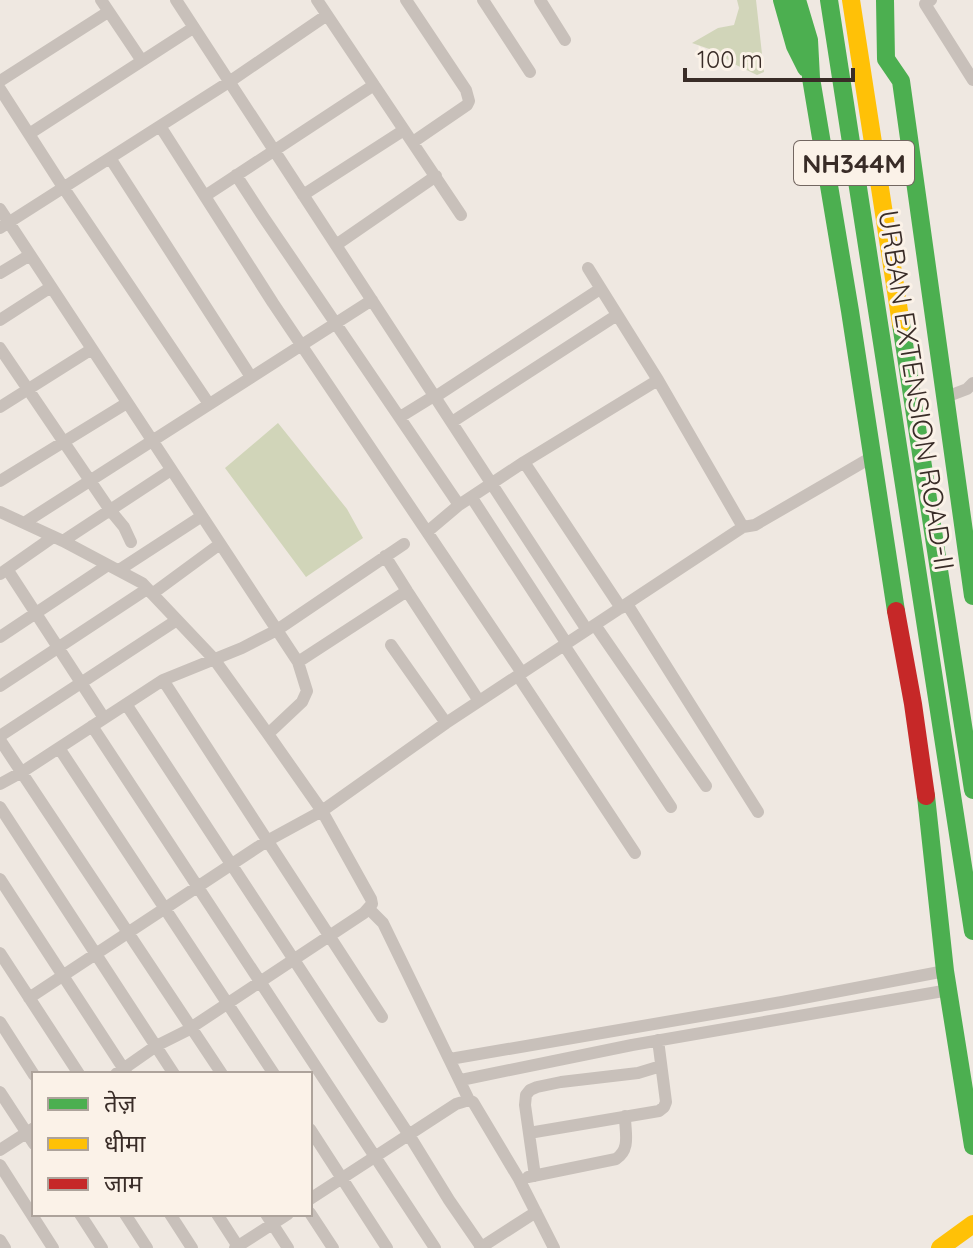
<svg xmlns="http://www.w3.org/2000/svg" width="973" height="1248" font-family="Quicksand,'Noto Sans Devanagari',sans-serif">
  <style>
    .green { fill: #d1d5b9 }
    .lines { fill: none; stroke-linecap: round; stroke-linejoin: round }
    .street { stroke: #c8c0ba; stroke-width: 12 }
    .fast { stroke: #4caf50; stroke-width: 18 }
    .slow { stroke: #ffc107; stroke-width: 18 }
    .jam { stroke: #c62828; stroke-width: 18 }
    .labels { text-anchor: middle; dominant-baseline: central; stroke-width: 6; stroke-linejoin: round; paint-order: stroke }
    .shield { fill: #fbf2e8; stroke: #736761; stroke-width: 2 }
    .shield-label { font-size: 26px; font-weight: bold; fill: #392c27 }
    .street-label { font-size: 28px; fill: #392c27; stroke: #fbf2e8 }
  </style>
  <rect width="100%" height="100%" fill="#efe8e1"/>
  <path class="green" d="M737,0H756L764,72L757,75L732,63L718,52L692,43L718,28L734,25L739,8Z
    M278,423L347,509L363,538L306,577L225,468Z"/>
  <g class="lines">
    <path class="street" d="M101,0L142,61
      M176,0L587,630
      M317,0L461,215
      M406,0L466,90L469,101L467,105L413,142
      M483,0L530,72
      M540,0L565,40
      M931,0L925,4L973,80
      M0,81L108,12
      M0,89L63,187L209,404
      M160,126L273,303L522,673
      M29,134L193,28
      M110,158L251,377
      M236,175L264,218L459,505
      M303,195L404,130
      M205,196L374,85
      M0,209L298,662L407,591L479,701
      M0,228L229,82L327,15
      M336,245L436,176
      M588,268L658,380L743,527
      M0,273L30,255
      M0,320L51,287
      M0,348L110,510L124,527L131,542
      M435,397L600,289
      M946,397L967,389L973,383
      M0,407L92,349
      M400,417L434,396
      M452,422L617,315
      M524,462L621,608
      M0,481L127,403
      M472,498L567,644
      M0,512L63,541L142,583L214,659L268,734L322,811L371,899L372,904L364,913L186,1031L156,1046L116,1074
      M24,523L372,300
      M427,532L459,505L524,462L658,380
      M63,541L171,470
      M385,556L407,591
      M7,569L104,718
      M119,570L202,516
      M0,574L53,537
      M152,594L220,544
      M627,604L758,812
      M595,625L706,786
      M0,637L108,565
      M391,645L446,723
      M564,645L671,807
      M518,676L635,853
      M163,680L382,1017
      M0,686L147,589
      M126,704L409,1135L449,1200L482,1248
      M92,726L435,1248
      M268,734L302,702L307,691L298,662
      M0,736L177,620
      M0,740L222,1074
      M59,748L274,1074
      M0,784L22,772L163,680L242,648L277,630L404,544
      M0,807L174,1074
      M0,879L127,1074
      M369,909L383,923L469,1100
      M0,953L79,1074
      M29,998L267,841L322,811L446,723L743,527L755,525L872,457
      M0,1022L34,1075
      M450,1059L782,1002L945,971
      M461,1080L632,1045L949,990
      M0,1092L34,1144
      M310,1129L387,1248
      M529,1133L659,1111L664,1107L666,1102L658,1040
      M0,1150L34,1128
      M0,1165L53,1248
      M535,1176L525,1105L526,1095L530,1090L537,1087L561,1082L638,1073L661,1066
      M528,1177L616,1159C631,1149 625,1133 625,1116
      M310,1199L456,1104L469,1100L473,1102L519,1179L554,1248
      M310,1213L333,1248
      M80,1214L102,1248
      M125,1214L147,1248
      M170,1214L192,1248
      M217,1214L239,1248
      M266,1214L288,1248
      M0,1240L5,1248
      M235,1248L288,1214
      M480,1248L536,1212"/>
    <path class="fast" d="M782,0L795,46L806,68
      M797,0L809,40L811,78L850,311L896,611
      M829,0L973,931
      M885,0L886,59L901,81L973,596
      M901,324L973,790
      M926,796L945,971L973,1146"/>
    <path class="slow" d="M851,0L901,324
      M940,1248L973,1224"/>
    <path class="jam" d="M896,611L913,704L926,796"/>
  </g>
  <g class="labels">
    <rect class="shield" x="794" y="141" width="120" height="44" rx="6"/>
    <g class="shield-label">
      <text x="854" y="163">NH344M</text>
    </g>
    <g class="street-label">
      <text transform="translate(917 390) rotate(81)">URBAN EXTENSION ROAD-II</text>
    </g>
  </g>
  <rect x="32" y="1072" width="280" height="144" fill="#fbf2e8" stroke="#ada39b" stroke-width="2"/>
  <rect x="48" y="1098" width="40" height="12" fill="#4caf50" stroke="#ada39b" stroke-width="2"/>
  <text x="104" y="1112" font-size="24" fill="#392c27">तेज़</text>
  <rect x="48" y="1138" width="40" height="12" fill="#ffc107" stroke="#ada39b" stroke-width="2"/>
  <text x="104" y="1152" font-size="24" fill="#392c27">धीमा</text>
  <rect x="48" y="1178" width="40" height="12" fill="#c62828" stroke="#ada39b" stroke-width="2"/>
  <text x="104" y="1192" font-size="24" fill="#392c27">जाम</text>
  <path d="M685 68v12h168v-12" fill="none" stroke="#392c27" stroke-width="4"/>
  <text x="697" y="68" font-size="24" fill="#392c27" stroke="#fbf2e8" stroke-width="6" paint-order="stroke">100 m</text>
</svg>
